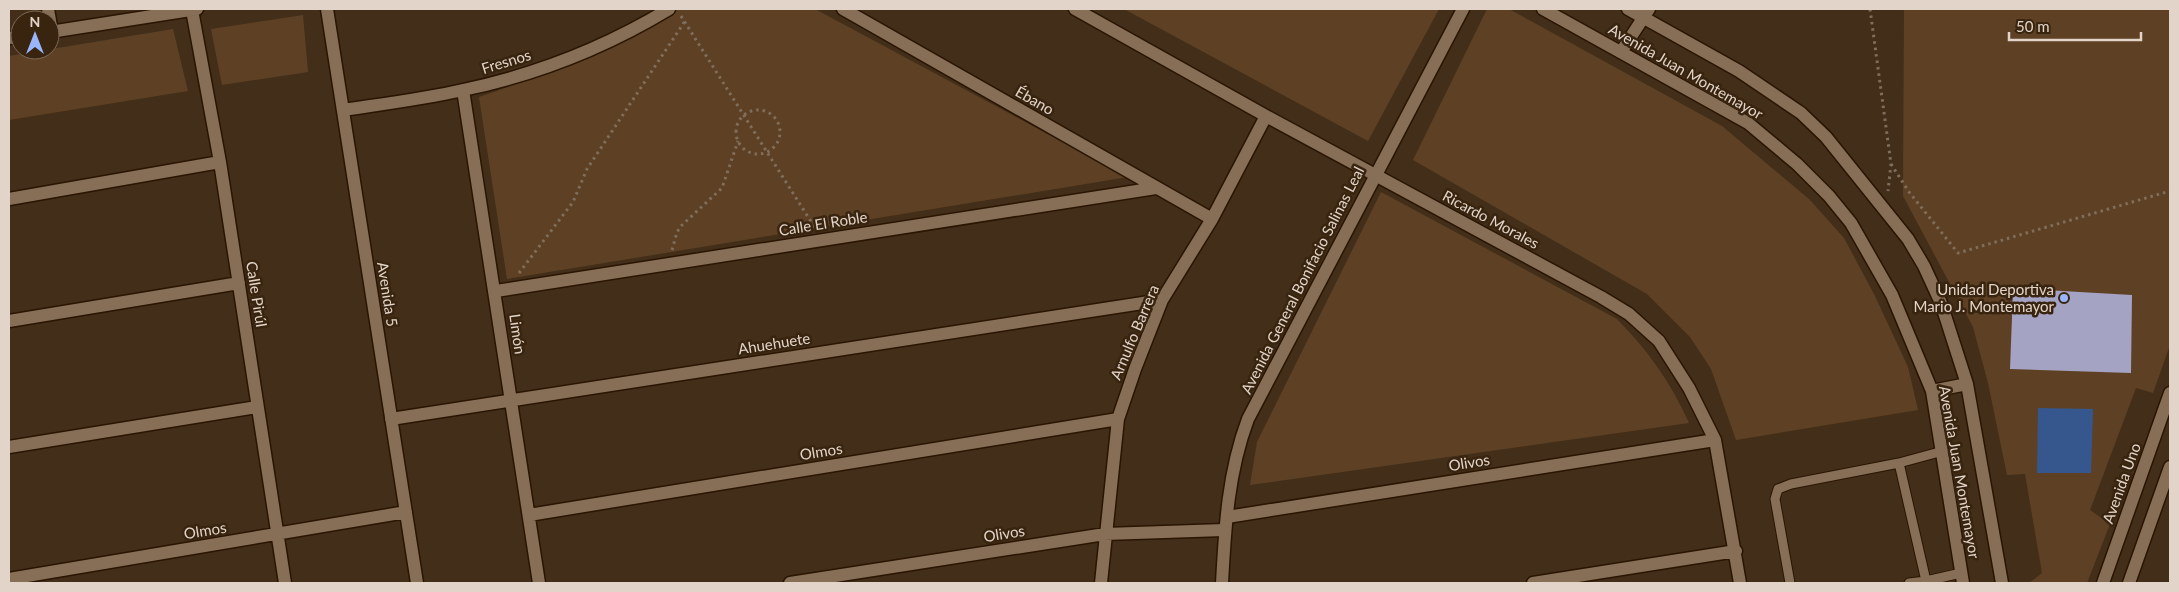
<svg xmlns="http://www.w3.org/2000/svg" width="2179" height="592" font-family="Lato,sans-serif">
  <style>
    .green { fill: #5e4124 }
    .water { fill: #35578d }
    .building { fill: #a5a3c3 }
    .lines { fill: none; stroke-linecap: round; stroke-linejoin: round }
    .service-casing { stroke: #291502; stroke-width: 11 }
    .minor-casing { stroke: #291502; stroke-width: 15 }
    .tertiary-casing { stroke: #291502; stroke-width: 15 }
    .path { stroke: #806e5d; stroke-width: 3; stroke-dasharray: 2.5 4; stroke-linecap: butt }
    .service { stroke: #866e57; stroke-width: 9 }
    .minor { stroke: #866e57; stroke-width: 12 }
    .tertiary { stroke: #866e57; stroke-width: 12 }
    .poi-dot { fill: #99b5fd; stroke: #38240f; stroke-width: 2 }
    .labels { text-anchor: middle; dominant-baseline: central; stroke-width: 5; stroke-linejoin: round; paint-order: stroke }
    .street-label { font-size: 15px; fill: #e2d4c8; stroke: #38240f }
    .poi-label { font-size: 15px; fill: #e2d4c8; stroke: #38240f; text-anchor: end }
  </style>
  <rect width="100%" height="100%" fill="#432e19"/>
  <path class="green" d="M678,9H815L1128,177L507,279L479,97C549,73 615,48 678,9Z
    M1124,9H1439L1368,141Z
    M1487,9H1509L1722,126L1809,199L1844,238L1874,294L1908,367L1918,410L1736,440L1711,369L1690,337L1647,294L1413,160Z
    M1904,9H2170V345L2153,393L2136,388L2090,510L2110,524L2087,583H2029L2042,573L2025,474L2007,475L1988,383L1973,327L1903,196Z
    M303,15L308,72L222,85L211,29Z
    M173,29L188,91L9,120V56Z
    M1381,192L1617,319C1649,352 1670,381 1689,423L1250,485L1257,442Z"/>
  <path class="water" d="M2038,408L2093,409L2091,473H2037Z"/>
  <path class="building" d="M2026,289L2132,295L2131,373L2010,369L2013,291Z"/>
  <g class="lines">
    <g class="service-casing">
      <path id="service" d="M1899,463L1926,581L1909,583
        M1926,581L1961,573
        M1790,583L1775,499L1778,489L1791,484L1899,463L1943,451"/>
    </g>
    <g class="minor-casing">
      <path id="minor" d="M48,9L52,32
        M327,9L417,583
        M843,9L1212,219
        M1075,9L1266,116L1601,297L1629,314L1659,341L1689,388L1715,440L1740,583
        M192,10L220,162L285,583
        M1621,52L1649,9
        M463,90L539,583
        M343,110C383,104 424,99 463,90C535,75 606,47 669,9
        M9,199L220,162
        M496,291L1156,188
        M9,321L239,283
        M391,419L1162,300
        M9,447L257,407
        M529,515L1118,419
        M1227,517L1715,440
        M9,579L406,512
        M790,583L1105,534L1224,530
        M1101,583L1118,419L1135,369L1162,300L1212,219L1266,116
        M1533,583L1736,551
        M2129,583L2170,467"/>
    </g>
    <g class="tertiary-casing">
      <path id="tertiary" d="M1543,9L1748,123L1797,164L1829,196L1851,223L1892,295L1932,391L1963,583
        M1628,9L1739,71L1801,113L1826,137L1908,239L1924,266L1941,303L1967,384L2002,583
        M50,32L197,9
        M9,38L20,37
        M1932,391L1967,384
        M1222,583C1225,527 1228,472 1248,419L1463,9
        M2103,583L2170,393"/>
    </g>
    <path class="path" d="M1870,9L1891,164L1888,191
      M681,16L815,228
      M736 132a22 22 0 1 1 44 0a22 22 0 1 1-44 0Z
      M1891,164L1909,192L1958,253L2170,191
      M672,250L677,232L681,226L722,188L738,141
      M519,273L573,202L587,169L685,21"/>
    <use href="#service" class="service"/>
    <use href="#minor" class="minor"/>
    <use href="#tertiary" class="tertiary"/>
  </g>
  <circle class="poi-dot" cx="2064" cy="298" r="5"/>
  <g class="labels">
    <g class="street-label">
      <text transform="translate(506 61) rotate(-17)">Fresnos</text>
      <text transform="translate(1686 71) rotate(30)">Avenida Juan Montemayor</text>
      <text transform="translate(1035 100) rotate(30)">Ébano</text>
      <text transform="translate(1491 219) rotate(28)">Ricardo Morales</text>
      <text transform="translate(823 223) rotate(-9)">Calle El Roble</text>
      <text transform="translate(1302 280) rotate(-63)">Avenida General Bonifacio Salinas Leal</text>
      <text transform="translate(257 294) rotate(81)">Calle Pirúl</text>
      <text transform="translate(388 294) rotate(81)">Avenida 5</text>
      <text transform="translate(1134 332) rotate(-67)">Arnulfo Barrera</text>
      <text transform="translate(518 334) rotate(82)">Limón</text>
      <text transform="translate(774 343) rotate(-9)">Ahuehuete</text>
      <text transform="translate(821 451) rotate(-9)">Olmos</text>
      <text transform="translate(1469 462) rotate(-9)">Olivos</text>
      <text transform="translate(1960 472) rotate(80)">Avenida Juan Montemayor</text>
      <text transform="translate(2121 483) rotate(-70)">Avenida Uno</text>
      <text transform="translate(205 530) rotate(-9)">Olmos</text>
      <text transform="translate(1004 533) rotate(-9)">Olivos</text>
    </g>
    <g class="poi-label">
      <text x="2054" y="289">Unidad Deportiva<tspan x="2054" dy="17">Mario J. Montemayor</tspan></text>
    </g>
  </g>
  <rect width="2179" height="592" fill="none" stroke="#e2d4c8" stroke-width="20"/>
  <g transform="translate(35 35)"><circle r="24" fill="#38240f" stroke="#7c6a59"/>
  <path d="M0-4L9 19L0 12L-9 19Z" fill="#99b5fd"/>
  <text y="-8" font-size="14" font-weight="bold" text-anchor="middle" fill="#e2d4c8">N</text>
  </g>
  <path d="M2009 32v8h132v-8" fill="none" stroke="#e2d4c8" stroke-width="2.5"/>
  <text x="2016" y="32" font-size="15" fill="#e2d4c8" stroke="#38240f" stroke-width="4" paint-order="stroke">50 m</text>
</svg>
